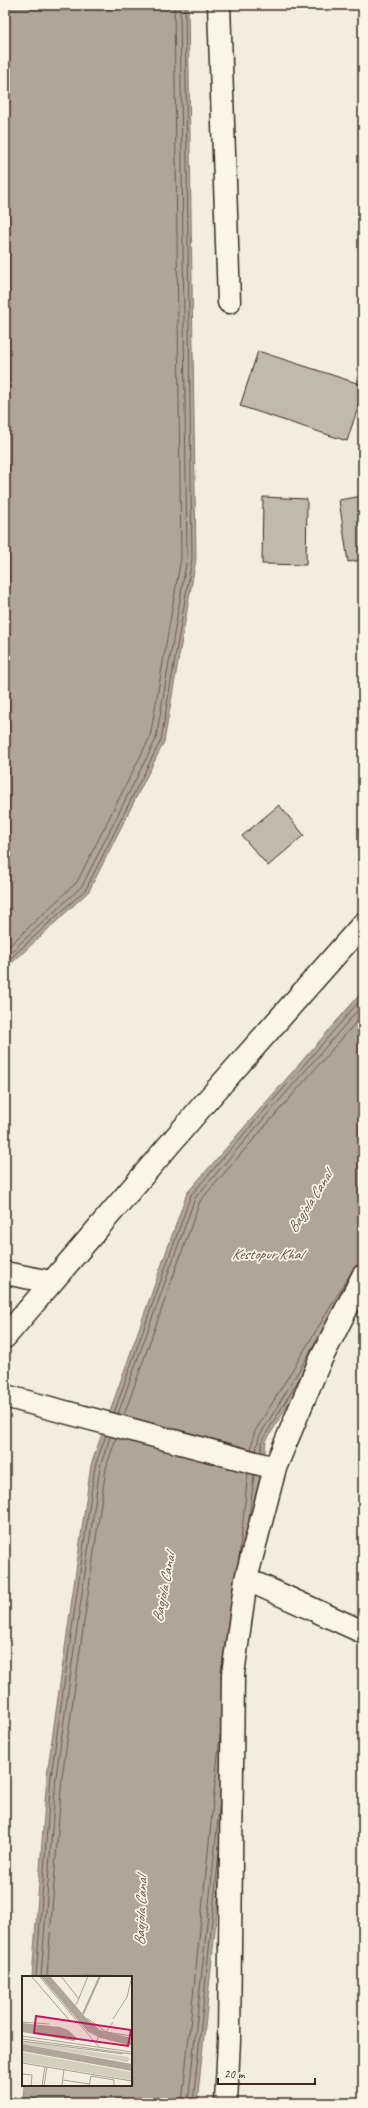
<svg xmlns="http://www.w3.org/2000/svg" width="368" height="2108" font-family="Caveat,sans-serif">
  <style>
    .water { fill: #b0a596; stroke: #817466 }
    .lines { fill: none; stroke-linecap: round; stroke-linejoin: round }
    .shore { stroke: #6a5b4e; stroke-width: 1 }
    .building { fill: #c3b9aa; stroke: #3b2a1e }
    .minor-casing { stroke: #3b2a1e; stroke-width: 25 }
    .minor { stroke: #fcf5e5; stroke-width: 22 }
    .labels { text-anchor: middle; dominant-baseline: central; stroke-width: 3.5; stroke-linejoin: round; paint-order: stroke }
    .water-label { font-size: 15px; font-style: italic; fill: #645548; stroke: #fcf5e5 }
    .inset-river { fill: none; stroke: #b0a596; stroke-width: 2 }
    .inset-road { fill: none; stroke: #aa9f91; stroke-width: 1 }
    .view { fill: #c2185b; fill-opacity: 0.15; stroke: #c2185b; stroke-width: 2 }
    .inset-edge { fill: none; stroke: #3b2a1e; stroke-width: 2 }
  </style>
  <rect width="100%" height="100%" fill="#f4eddd"/>
  <filter id="ink" filterUnits="userSpaceOnUse"><feTurbulence type="fractalNoise" baseFrequency=".025" numOctaves="2"/><feDisplacementMap in="SourceGraphic" scale="8" xChannelSelector="R" yChannelSelector="G"/><feConvolveMatrix kernelMatrix="1 2 1 2 8 2 1 2 1" color-interpolation-filters="sRGB"/></filter>
  <g filter="url(#ink)">
    <path class="water" d="M5,5H188L196,559L164,742L89,891L13,962L5,961Z
      M363,991V1281L266,1441L197,2103H23L24,2085H131V1977H32L47,1775L91,1465L187,1193Z"/>
    <g class="lines">
      <path class="shore" d="M5,946H9L77,882L150,737L181,558L174,5
        M5,952H11L82,886L156,739L187,558L180,5
        M5,957H12L86,889L161,740L192,559L185,5
        M114,1413L191,1195L363,997
        M118,1414L195,1198L363,1004
        M124,1415L200,1201L363,1014
        M251,1449L254,1433L351,1273
        M256,1451L259,1437L319,1337
        M261,1452L263,1439L299,1379
        M249,1520L254,1475
        M239,1558L248,1473
        M36,1977L51,1776L95,1466L106,1435
        M41,1977L56,1776L100,1467L110,1437
        M47,1977L62,1777L106,1468L116,1438
        M182,2103L220,1736
        M188,2103L220,1800
        M193,2103L219,1853"/>
    </g>
    <path class="building" d="M258,351L363,385V392L347,441L240,406Z
      M363,496V560L348,562L339,500Z
      M263,497L307,499L306,565L262,564Z
      M279,805L304,835L268,866L242,836Z"/>
    <g class="lines">
      <g class="minor-casing">
        <path id="minor" d="M219,5L229,302
          M5,1273L51,1282
          M5,1337L204,1104L363,924
          M5,1396L275,1468
          M246,1579L363,1632
          M226,2103L229,2040L233,1674L246,1579L275,1468L319,1363L363,1276"/>
      </g>
      <use href="#minor" class="minor"/>
    </g>
  </g>
  <g class="labels">
    <g class="water-label">
      <text transform="translate(310 1202) rotate(-57)">Bagjola Canal</text>
      <text x="267" y="1254">Kestopur Khal</text>
      <text transform="translate(164 1588) rotate(-79)">Bagjola Canal</text>
      <text transform="translate(141 1911) rotate(-88)">Bagjola Canal</text>
    </g>
  </g>
  <g transform="translate(22 1976)">
    <rect width="110" height="110" fill="#f4eddd"/>
    <path d="M0,65L106,81L108,83L105,86L0,68ZM0,76L110,96V104L0,86Z" fill="#d6cdbd"/>
    <path d="M18,0H28L65,43L78,54L110,62V70L78,62L66,56ZM0,47L38,51L46,54L55,62L52,65L0,56ZM0,68L110,88V95L0,75Z" fill="#b0a596"/>
    <path class="inset-river" d="M61,38L78,0"/>
    <path class="inset-road" d="M17,0L77,71M39,0L57,23M10,1L48,45M47,37L55,27L66,0M65,42L84,56L110,60M91,43L105,21L110,0M0,46L27,48M84,56L91,46M0,60L110,76M0,63L110,78M0,65L101,78M74,67L79,54M0,87L110,105M0,98L10,99L9,110M41,104L67,108M20,110L23,90M22,110L25,91M40,110L42,93M67,110L69,100L92,104V110"/>
    <path class="view" d="M14,40L109,54L106,70L12,57Z"/>
    <rect width="110" height="110" class="inset-edge"/>
  </g>
  <rect width="368" height="2108" fill="none" stroke="#fcf5e5" stroke-width="20"/>
  <rect x="10" y="10" width="348" height="2088" fill="none" stroke="#3b2a1e" stroke-width="1.5" filter="url(#ink)"/>
  <path d="M218 2078v6h97v-6" fill="none" stroke="#3b2a1e" stroke-width="2"/>
  <text x="224" y="2078" font-size="12" fill="#3b2a1e" stroke="#fcf5e5" stroke-width="3" paint-order="stroke">20 m</text>
</svg>
